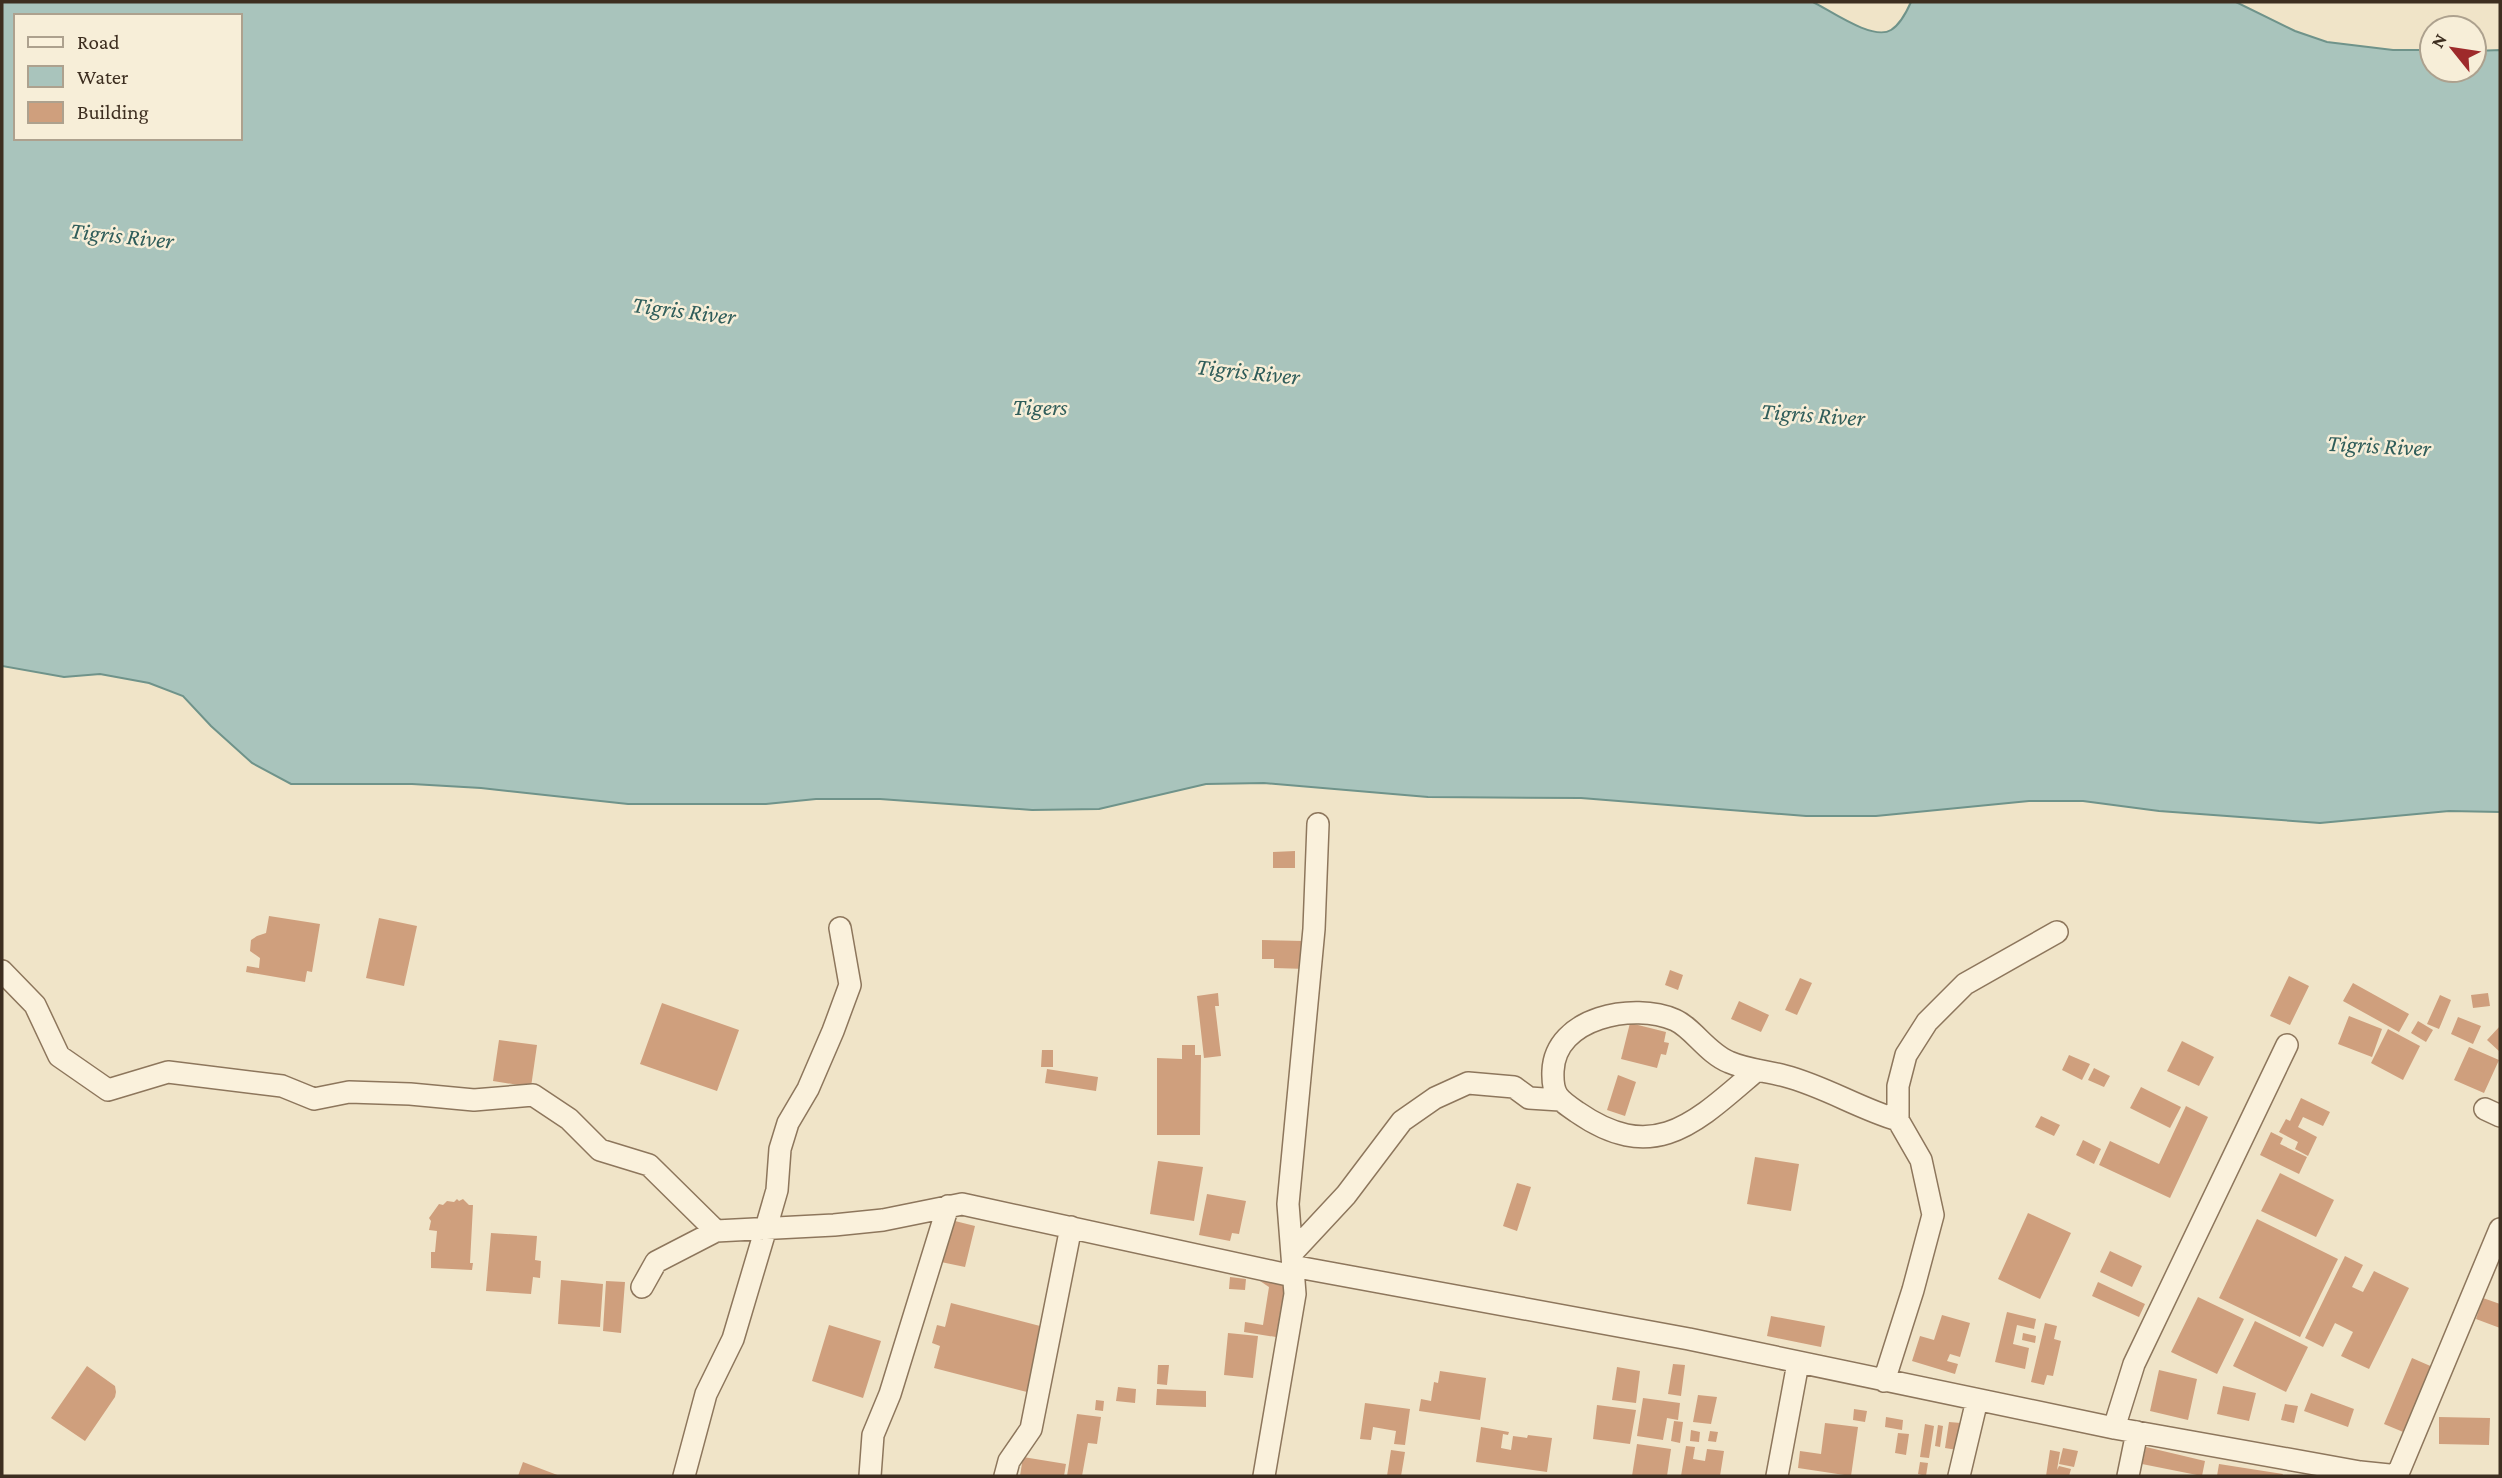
<svg xmlns="http://www.w3.org/2000/svg" width="2502" height="1478" font-family="'Crimson Pro',serif">
  <style>
    .water { fill: #a9c4bc; stroke: #6f938a; stroke-width: 2; fill-rule: evenodd }
    .building { fill: #cf9f7d }
    .lines { fill: none; stroke-linecap: round; stroke-linejoin: round }
    .street-casing { stroke: #8d765c; stroke-width: 24 }
    .street { stroke: #faf1dc; stroke-width: 21 }
    .labels { text-anchor: middle; dominant-baseline: central; stroke-width: 5; stroke-linejoin: round; paint-order: stroke }
    .water-label { font-size: 24px; font-style: italic; fill: #2f5d5a; stroke: #f7eed8 }
  </style>
  <rect width="100%" height="100%" fill="#f0e4c8"/>
  <path class="water" d="M2,2H1813C1831,11 1873,41 1891,30C1901,24 1907,11 1911,2H2236L2295,31L2327,42L2393,50H2432V70H2474V51L2500,50V812L2449,811L2320,823L2159,811L2083,801H2029L1876,816H1806L1581,798L1428,797L1264,783L1206,784L1099,809L1032,810L880,799H816L766,804H628L481,788L412,784H291L252,763L211,726L183,696L149,683L100,674L64,677L2,666ZM16,16H240V138H16Z"/>
  <path class="building" d="M1295,851V868H1273V852Z
    M269,916L320,924L312,972L307,971L305,982L246,972L247,966L259,968L260,958L250,951L251,940L257,936L266,933Z
    M379,918L417,926L404,986L366,978Z
    M1262,940L1303,941L1307,969L1274,968V959H1262Z
    M1670,970L1683,975L1678,990L1665,985Z
    M2289,976L2309,986L2290,1025L2270,1016Z
    M1800,978L1812,983L1797,1015L1785,1010Z
    M2353,983L2409,1014L2399,1032L2343,1001Z
    M1218,993L1219,1006H1215L1221,1056L1204,1058L1197,996Z
    M2488,993L2490,1006L2473,1008L2471,995Z
    M2440,995L2451,1000L2439,1029L2427,1024Z
    M1739,1001L1769,1015L1761,1032L1731,1019Z
    M662,1003L739,1030L717,1091L640,1064Z
    M2349,1016L2382,1029L2372,1057L2338,1044Z
    M2458,1017L2481,1026L2473,1044L2451,1034Z
    M2418,1021L2433,1030L2426,1042L2411,1033Z
    M1630,1023L1666,1032L1664,1042L1669,1043L1666,1055L1661,1054L1657,1068L1621,1059Z
    M2500,1026V1052L2487,1040Z
    M2388,1029L2420,1046L2403,1080L2371,1063Z
    M499,1040L537,1045L531,1087L493,1081Z
    M2182,1041L2214,1057L2199,1086L2167,1071Z
    M1182,1045H1195V1055H1201L1200,1135H1157V1058L1182,1059Z
    M2469,1047L2499,1060L2484,1093L2454,1080Z
    M1042,1050H1053V1067H1041Z
    M2069,1055L2090,1064L2082,1080L2062,1070Z
    M2094,1068L2110,1076L2104,1087L2088,1080Z
    M1047,1069L1098,1077L1096,1091L1045,1083Z
    M1618,1075L1636,1082L1625,1116L1607,1110Z
    M2141,1087L2181,1107L2170,1128L2130,1108Z
    M2301,1098L2330,1112L2323,1126L2303,1117L2298,1127L2317,1137L2308,1156L2295,1149L2298,1142L2279,1132L2286,1119L2290,1121Z
    M2186,1106L2208,1117L2170,1198L2099,1165L2110,1141L2159,1164Z
    M2041,1116L2060,1125L2054,1136L2035,1127Z
    M2271,1132L2283,1138L2280,1144L2307,1157L2299,1174L2260,1155Z
    M2083,1140L2101,1149L2094,1164L2076,1155Z
    M1755,1157L1799,1164L1791,1211L1747,1204Z
    M1158,1161L1203,1167L1194,1221L1150,1214Z
    M2280,1173L2334,1200L2316,1237L2261,1211Z
    M1517,1183L1531,1187L1517,1231L1503,1226Z
    M1207,1194L1246,1201L1239,1234L1232,1233L1230,1241L1199,1235Z
    M457,1199L459,1201L463,1199L469,1205H473L470,1263H473L472,1270L431,1268V1252H435L437,1231L429,1230L431,1221L429,1218L439,1204L443,1205L447,1201L454,1202Z
    M2028,1213L2071,1233L2040,1299L1998,1279Z
    M2257,1219L2338,1259L2300,1337L2219,1298Z
    M951,1220L975,1226L965,1267L941,1262Z
    M491,1233L537,1236L535,1260L541,1261L540,1278L533,1277L531,1294L486,1291Z
    M2110,1251L2142,1266L2132,1287L2100,1272Z
    M2345,1256L2363,1265L2352,1287L2363,1292L2374,1271L2409,1288L2369,1369L2341,1356L2353,1332L2335,1323L2323,1347L2305,1338Z
    M1230,1277L1246,1279L1245,1290L1229,1289Z
    M561,1280L603,1284L600,1327L558,1324Z
    M606,1281L625,1282L621,1333L603,1331Z
    M1260,1281L1285,1285L1276,1337L1244,1332L1245,1322L1263,1325L1269,1287Z
    M2098,1282L2145,1304L2139,1317L2092,1296Z
    M2198,1297L2244,1319L2217,1374L2171,1352Z
    M2483,1298L2500,1304V1328L2476,1319Z
    M951,1303L1044,1327L1027,1392L934,1368L940,1346L932,1343L937,1325L945,1327Z
    M2007,1312L2036,1319L2034,1329L2017,1325L2013,1344L2029,1348L2025,1369L1995,1362Z
    M1942,1315L1970,1323L1960,1357L1950,1354L1947,1361L1958,1364L1955,1374L1912,1361L1920,1336L1934,1340Z
    M1771,1316L1825,1326L1821,1347L1767,1336Z
    M2255,1321L2308,1347L2286,1392L2233,1366Z
    M2045,1323L2057,1326L2054,1339L2061,1341L2053,1376L2047,1375L2044,1385L2031,1382Z
    M829,1325L881,1341L863,1398L812,1381Z
    M1228,1333L1258,1336L1253,1378L1224,1375Z
    M2023,1333L2036,1336L2035,1343L2022,1340Z
    M2412,1358L2435,1368L2408,1434L2384,1424Z
    M1673,1364L1685,1365L1681,1396L1668,1394Z
    M1158,1365H1169L1167,1385L1157,1384Z
    M87,1366L115,1386L116,1392L115,1397L85,1441L51,1418Z
    M1617,1367L1640,1371L1636,1403L1612,1400Z
    M2159,1370L2197,1379L2188,1420L2150,1411Z
    M1440,1371L1486,1378L1480,1420L1419,1411L1421,1399L1431,1401L1434,1382L1438,1383Z
    M2223,1386L2256,1393L2249,1421L2217,1414Z
    M1118,1387L1136,1389L1135,1403L1116,1401Z
    M1157,1389L1206,1391V1407L1156,1405Z
    M2311,1393L2354,1409L2348,1427L2304,1411Z
    M1698,1395L1717,1397L1711,1424L1693,1422Z
    M1643,1398L1680,1403L1678,1420L1667,1418L1663,1440L1637,1436Z
    M1096,1400L1104,1401L1103,1411L1095,1410Z
    M1365,1403L1410,1409L1405,1445L1394,1444L1396,1431L1373,1427L1371,1440L1360,1439Z
    M2285,1404L2298,1406L2294,1423L2281,1420Z
    M1597,1405L1636,1410L1630,1444L1593,1439Z
    M1854,1409L1867,1411L1865,1422L1853,1420Z
    M1077,1414L1101,1417L1097,1444L1088,1443L1082,1476H1067Z
    M1886,1417L1903,1420L1902,1430L1885,1427Z
    M2439,1417L2490,1418L2489,1445L2439,1444Z
    M1674,1421L1683,1422L1680,1443L1671,1441Z
    M1949,1422L1961,1423L1957,1450L1945,1448Z
    M1825,1423L1858,1427L1851,1476L1798,1468L1800,1451L1821,1454Z
    M1925,1424L1934,1426L1929,1458L1920,1457Z
    M1938,1425L1943,1426L1940,1447L1935,1446Z
    M1481,1427L1509,1432L1508,1435L1503,1434L1501,1448L1511,1450L1513,1436L1527,1438L1528,1435L1552,1438L1547,1472L1476,1462Z
    M1691,1430L1700,1432L1699,1442L1690,1441Z
    M1710,1431L1718,1432L1716,1442L1708,1441Z
    M1898,1433L1909,1434L1906,1455L1895,1453Z
    M1637,1444L1671,1449L1667,1476H1632Z
    M1686,1446L1695,1447L1693,1459L1705,1461L1707,1449L1724,1451L1720,1476H1681Z
    M2146,1447L2205,1461L2202,1476L2142,1464Z
    M2063,1448L2078,1451L2074,1467L2059,1464Z
    M1391,1450L1405,1452L1401,1476H1387Z
    M2050,1450L2060,1452L2057,1470L2059,1466L2071,1469L2069,1476H2046Z
    M1023,1457L1066,1464L1064,1476H1020Z
    M523,1462L560,1476H518Z
    M1920,1462L1928,1463L1926,1476L1918,1474Z
    M2219,1464L2283,1474L2282,1476H2217Z"/>
  <g class="lines">
    <g class="street-casing">
      <path id="street" d="M2,971L35,1005L59,1056L108,1090L168,1072L282,1086L314,1099L349,1092L410,1094L474,1100L533,1095L569,1119L600,1150L649,1165L716,1231
        M1757,1070C1696,1122 1655,1166 1577,1112C1558,1099 1552,1095 1553,1071C1555,1017 1634,1002 1675,1020C1693,1028 1707,1053 1729,1062C1747,1070 1767,1071 1785,1076C1824,1086 1860,1109 1898,1120
        M2485,1109L2500,1116
        M1292,1253L1346,1195L1402,1121L1435,1098L1468,1083L1514,1087L1529,1098L1560,1100
        M1292,1266L1689,1339L2114,1428L2360,1472L2399,1476
        M642,1287L656,1262L716,1231L834,1225L883,1220L962,1204L1293,1276
        M1884,1381L1913,1290L1933,1215L1921,1160L1898,1120V1086L1906,1055L1927,1022L1965,984L2057,932
        M2114,1428L2134,1364L2287,1045
        M684,1476L706,1394L733,1339L766,1228L777,1190L780,1149L788,1123L808,1089L833,1031L850,985L840,928
        M870,1476L873,1435L890,1394L948,1206
        M1005,1476L1009,1461L1031,1429L1071,1227
        M1264,1476L1295,1294L1288,1204L1314,929L1318,824
        M1777,1476L1798,1363
        M1959,1476L1977,1400
        M2128,1476L2137,1432
        M2397,1476L2500,1229"/>
    </g>
    <use href="#street" class="street"/>
  </g>
  <g class="labels">
    <g class="water-label">
      <text transform="translate(122 235) rotate(6)">Tigris River</text>
      <text transform="translate(684 310) rotate(7)">Tigris River</text>
      <text transform="translate(1248 371) rotate(6)">Tigris River</text>
      <text x="1040" y="406">Tigers</text>
      <text transform="translate(1813 414) rotate(4)">Tigris River</text>
      <text transform="translate(2379 445) rotate(3)">Tigris River</text>
    </g>
  </g>
  <rect width="2502" height="1478" fill="none" stroke="#3d2e20" stroke-width="7"/>
  <rect x="14" y="14" width="228" height="126" fill="#f7eed8" stroke="#ada18e" stroke-width="2"/>
  <rect x="28" y="37" width="35" height="10" fill="#faf1dc" stroke="#ada18e" stroke-width="2"/>
  <text x="77" y="49" font-size="21" fill="#3d2e20">Road</text>
  <rect x="28" y="66" width="35" height="21" fill="#a9c4bc" stroke="#ada18e" stroke-width="2"/>
  <text x="77" y="84" font-size="21" fill="#3d2e20">Water</text>
  <rect x="28" y="102" width="35" height="21" fill="#cf9f7d" stroke="#ada18e" stroke-width="2"/>
  <text x="77" y="119" font-size="21" fill="#3d2e20">Building</text>
  <g transform="translate(2453 49) rotate(300)"><circle r="33" fill="#f7eed8" stroke="#ada18e" stroke-width="2"/>
  <path d="M0-5L12 26L0 18L-12 26Z" fill="#9e2a2b"/>
  <text y="-10" font-size="19" font-weight="bold" text-anchor="middle" fill="#3d2e20">N</text>
  </g>
</svg>
